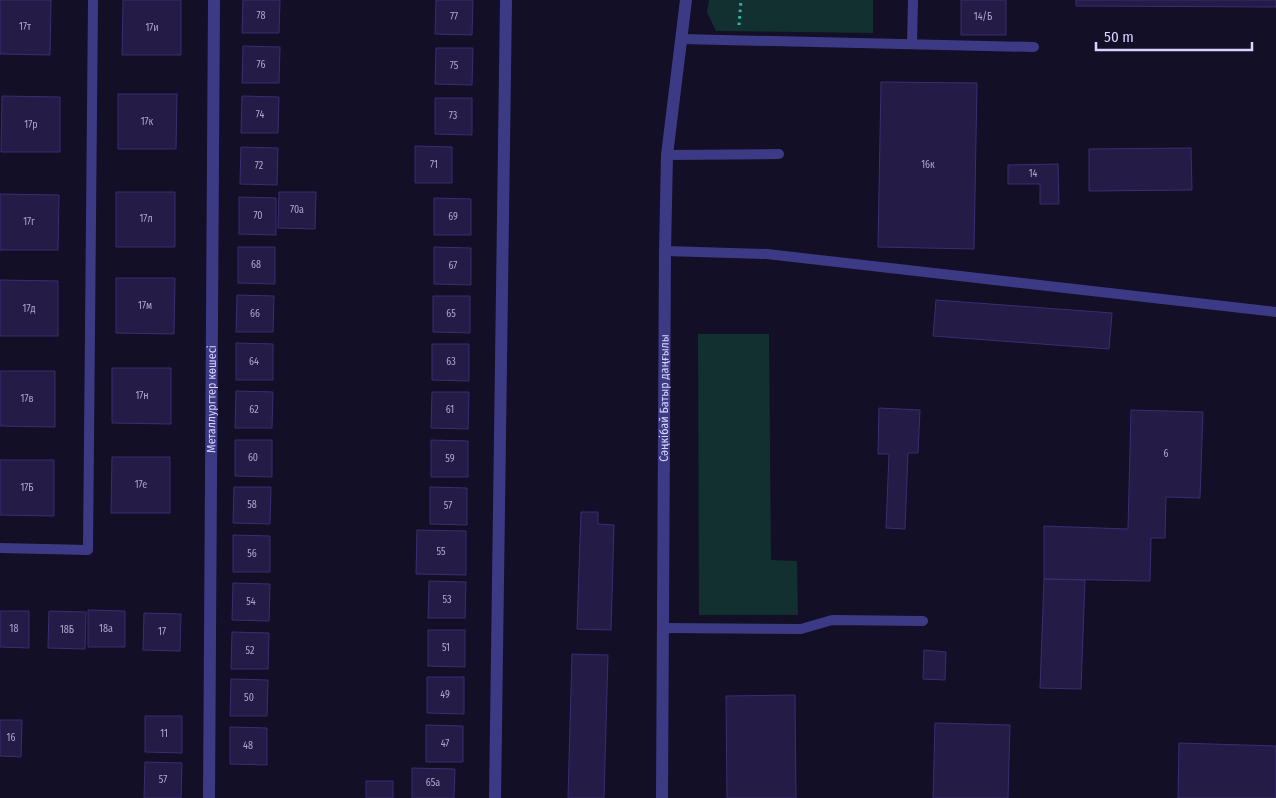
<svg xmlns="http://www.w3.org/2000/svg" width="1276" height="798" font-family="'Fira Sans Condensed',sans-serif">
  <style>
    .green { fill: #12302f }
    .building { fill: #241b47; stroke: #3b2d73 }
    .lines { fill: none; stroke-linecap: round; stroke-linejoin: round }
    .path { stroke: #2fb8b0; stroke-width: 3; stroke-dasharray: 2.5 4; stroke-linecap: butt }
    .service { stroke: #3d3a85; stroke-width: 10 }
    .minor { stroke: #3d3a85; stroke-width: 12 }
    .tertiary { stroke: #3d3a85; stroke-width: 12 }
    .labels { text-anchor: middle; dominant-baseline: central; stroke-width: 4; stroke-linejoin: round; paint-order: stroke }
    .number-label { font-size: 10px; fill: #aca6d1 }
    .street-label { font-size: 12px; fill: #d9d4ff; stroke: #130f26 }
  </style>
  <rect width="100%" height="100%" fill="#130f26"/>
  <path class="green" d="M709,0H873V33L716,31L707,12Z
    M698,334H769L771,560L797,561L798,615H699Z"/>
  <path class="building" d="M0,0H51L50,55L0,54Z
    M123,0H181V55H122Z
    M243,0H280L279,33H242Z
    M436,0H473L472,35L435,34Z
    M961,0H1006V35H961Z
    M1076,0H1276V7L1076,6Z
    M243,46L280,47L279,83H242Z
    M436,48H473L472,85L435,84Z
    M881,82L977,83L974,249L878,247Z
    M118,94H177L176,149H118Z
    M2,96L60,97V152H1Z
    M242,96L279,97L278,133H241Z
    M435,98H472V135L435,134Z
    M415,146L452,147V183H415Z
    M241,147L278,148L277,185L240,184Z
    M1191,148L1192,190L1089,191V149Z
    M1058,164L1059,204H1040V184H1008V165Z
    M116,192H175V247H116Z
    M279,192H316L315,229L278,228Z
    M0,194L59,195L58,250H0Z
    M239,197L276,198V235L239,234Z
    M434,198L471,199V235H434Z
    M238,247H275V284L238,283Z
    M434,247L471,248V285L434,284Z
    M116,278H175L174,334L116,333Z
    M0,280L58,281V336H0Z
    M237,295L274,296L273,332H236Z
    M433,296H470V333L433,332Z
    M936,300L1112,313L1109,349L933,336Z
    M236,343L273,344V380H236Z
    M432,344H469V381L432,380Z
    M112,368H171V424L112,423Z
    M0,371H55V427L0,426Z
    M236,391L273,392L272,428H235Z
    M432,392H469L468,429L431,428Z
    M879,408L920,410L918,453H908L905,529L886,528L889,454H878Z
    M1131,410L1203,412L1200,498L1166,497L1165,538H1151L1150,581L1044,579V526L1128,529Z
    M235,440H272V477L235,476Z
    M431,440L468,441V477H431Z
    M112,457H170V513H111Z
    M0,460H54V516L0,515Z
    M234,487H271L270,524L233,523Z
    M430,487L467,488V525L430,524Z
    M581,512H598V524L614,525L611,630L577,629Z
    M417,530L466,531V575L416,574Z
    M233,535L270,536V572H233Z
    M1044,579L1085,580L1081,689L1040,688Z
    M429,581L466,582L465,618H428Z
    M233,583L270,584L269,621L232,620Z
    M88,610L125,611V647H88Z
    M0,611H29V648L0,647Z
    M49,611L86,612L85,649L48,648Z
    M144,613L181,614L180,651L143,650Z
    M428,630H465V667L428,666Z
    M232,632L269,633L268,669H231Z
    M924,650L946,652L945,680L923,679Z
    M572,654L608,655L604,798H568Z
    M427,677H464V714L427,713Z
    M231,679L268,680L267,716H230Z
    M795,695L796,798H727L726,696Z
    M145,716H182V753L145,752Z
    M0,720H22L21,757L0,756Z
    M935,723L1010,725L1008,798H933Z
    M426,725L463,726V762H426Z
    M230,727L267,728V765L230,764Z
    M1179,743L1276,746V798H1178Z
    M145,762L182,763L181,798H144Z
    M412,768L455,769L454,798H412Z
    M366,781H393V798H366Z"/>
  <g class="lines">
    <path class="path" d="M739,25L741,0"/>
    <path class="service" d="M681,39L1034,47
      M912,44L913,0
      M667,155L779,154
      M665,251L767,254L1276,312
      M0,548L88,550L93,0
      M663,628L801,629L832,620L923,621"/>
    <g class="minor">
      <path id="s1" d="M209,798L214,0"/>
      <path d="M495,798L506,0"/>
    </g>
    <path class="tertiary" id="s2" d="M662,798L665,251L667,155L686,0"/>
  </g>
  <g class="labels">
    <g class="number-label">
      <text x="261" y="16">78</text>
      <text x="454" y="17">77</text>
      <text x="983" y="17">14/Б</text>
      <text x="25" y="27">17т</text>
      <text x="152" y="28">17и</text>
      <text x="261" y="65">76</text>
      <text x="454" y="66">75</text>
      <text x="260" y="115">74</text>
      <text x="453" y="116">73</text>
      <text x="147" y="122">17к</text>
      <text x="31" y="125">17р</text>
      <text x="434" y="165">71</text>
      <text x="928" y="165">16к</text>
      <text x="259" y="166">72</text>
      <text x="1033" y="174">14</text>
      <text x="297" y="210">70а</text>
      <text x="258" y="216">70</text>
      <text x="453" y="217">69</text>
      <text x="146" y="219">17л</text>
      <text x="29" y="222">17г</text>
      <text x="256" y="265">68</text>
      <text x="453" y="266">67</text>
      <text x="145" y="306">17м</text>
      <text x="29" y="309">17д</text>
      <text x="255" y="314">66</text>
      <text x="451" y="314">65</text>
      <text x="254" y="362">64</text>
      <text x="451" y="362">63</text>
      <text x="142" y="396">17н</text>
      <text x="27" y="399">17в</text>
      <text x="254" y="410">62</text>
      <text x="450" y="410">61</text>
      <text x="1166" y="454">6</text>
      <text x="253" y="458">60</text>
      <text x="450" y="459">59</text>
      <text x="141" y="485">17е</text>
      <text x="27" y="488">17Б</text>
      <text x="252" y="505">58</text>
      <text x="448" y="506">57</text>
      <text x="441" y="552">55</text>
      <text x="252" y="554">56</text>
      <text x="447" y="600">53</text>
      <text x="251" y="602">54</text>
      <text x="14" y="629">18</text>
      <text x="106" y="629">18а</text>
      <text x="67" y="630">18Б</text>
      <text x="162" y="632">17</text>
      <text x="446" y="648">51</text>
      <text x="250" y="651">52</text>
      <text x="445" y="695">49</text>
      <text x="249" y="698">50</text>
      <text x="164" y="734">11</text>
      <text x="11" y="738">16</text>
      <text x="445" y="744">47</text>
      <text x="248" y="746">48</text>
      <text x="163" y="780">57</text>
      <text x="433" y="783">65а</text>
    </g>
    <g class="street-label">
      <text stroke="none"><textPath href="#s2" startOffset="400">Сәңкібай Батыр даңғылы</textPath></text>
      <text stroke="none"><textPath href="#s1" startOffset="399">Металлургтер көшесі</textPath></text>
    </g>
  </g>
  <path d="M1096 42v8h156v-8" fill="none" stroke="#d9d4ff" stroke-width="2.5"/>
  <text x="1104" y="42" font-size="15" fill="#d9d4ff" stroke="#130f26" stroke-width="4" paint-order="stroke">50 m</text>
</svg>
